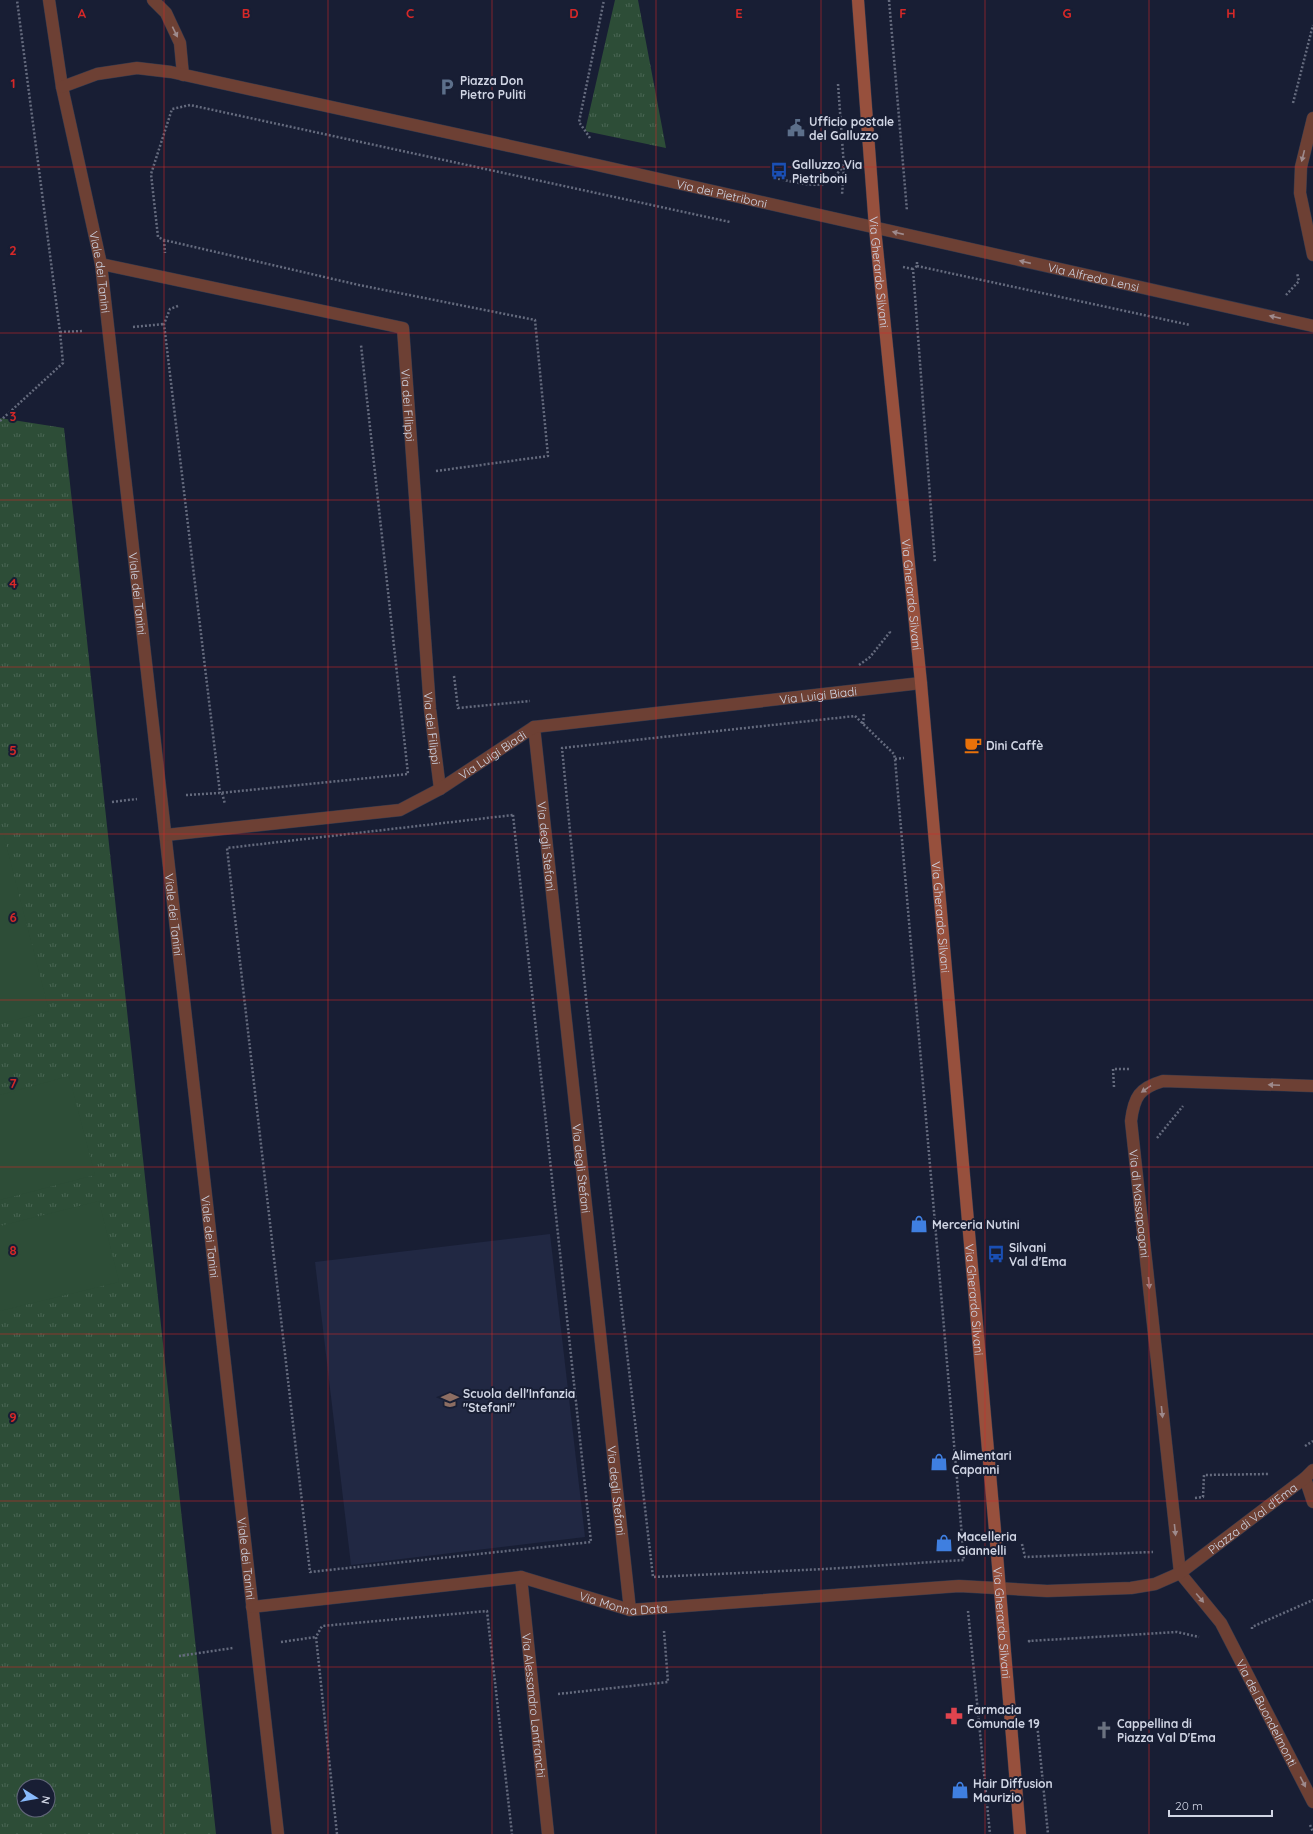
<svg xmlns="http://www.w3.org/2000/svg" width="1313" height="1834" font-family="Quicksand,sans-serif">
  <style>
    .built { fill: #212843 }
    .grass { fill: url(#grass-tufts); fill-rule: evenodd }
    .pitch { fill: #2d4d37 }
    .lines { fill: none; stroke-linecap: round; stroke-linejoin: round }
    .service-casing { stroke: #32384d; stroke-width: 13 }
    .minor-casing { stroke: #32384d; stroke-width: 13 }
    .secondary-casing { stroke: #32384d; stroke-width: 13 }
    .path { stroke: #656b7e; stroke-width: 2.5; stroke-dasharray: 2 2; stroke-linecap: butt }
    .service { stroke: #6d4034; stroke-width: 12 }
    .minor { stroke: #6d4034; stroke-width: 12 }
    .secondary { stroke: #97503d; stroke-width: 12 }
    .oneway { fill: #9e8a8c }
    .grid { fill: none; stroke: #d62828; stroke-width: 1; stroke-opacity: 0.55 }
    .labels { text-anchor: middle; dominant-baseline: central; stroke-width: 4; stroke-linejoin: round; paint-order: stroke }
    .poi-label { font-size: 12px; font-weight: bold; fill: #d0d5e4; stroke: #181e34; text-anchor: start }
    .street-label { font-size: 12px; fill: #d0d5e4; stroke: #181e34 }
    .grid-label { font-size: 13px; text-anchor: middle; font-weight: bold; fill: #d62828; stroke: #181e34; stroke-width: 4; stroke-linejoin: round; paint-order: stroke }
  </style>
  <defs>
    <pattern id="grass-tufts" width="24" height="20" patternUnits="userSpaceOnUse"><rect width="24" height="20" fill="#2d4d37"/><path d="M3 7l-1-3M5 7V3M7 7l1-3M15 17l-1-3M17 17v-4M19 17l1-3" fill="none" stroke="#4a6654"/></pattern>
  </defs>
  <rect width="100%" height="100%" fill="#181e34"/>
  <path class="built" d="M550,1234L585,1537L351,1565L315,1262Z"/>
  <path class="grass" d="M615,0H638L666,148L585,131Z
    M0,418L64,428L216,1834H0ZM24,1786H48V1810H24Z"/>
  <path class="pitch" d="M0,821L49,1011L0,1024Z
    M69,1076L95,1175L0,1200V1095Z
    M99,1201L119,1282L0,1311V1226Z"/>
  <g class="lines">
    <g class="service-casing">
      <path id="service" d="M153,0L166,13L180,43L183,75"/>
    </g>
    <g class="minor-casing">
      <g id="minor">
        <path id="s1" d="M49,0L62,87L101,264L278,1834"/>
        <path id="s2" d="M62,87L97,74L137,68L171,72L597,165L1313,326"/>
        <path d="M1313,118L1301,167L1300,193L1313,255"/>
        <path id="s3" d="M101,264L403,328L430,709L440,789"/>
        <path id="s4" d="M534,727L630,1610"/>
        <path id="s5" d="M166,835L400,810L440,789L534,727L921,683"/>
        <path id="s6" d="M1313,1086L1163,1081C1139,1088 1134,1097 1131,1121L1180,1573L1221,1623L1313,1802"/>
        <path d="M1305,1478L1313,1502"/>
        <path id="s7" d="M521,1577L548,1834"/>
        <path id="s8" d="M252,1607L521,1577L630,1610L959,1586L1047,1591L1131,1588L1155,1584L1180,1573L1305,1478L1313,1470"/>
      </g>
    </g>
    <g class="secondary-casing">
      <g id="secondary">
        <path id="s9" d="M858,0L875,228L921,683L996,1542L1020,1834"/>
      </g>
    </g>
    <path class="path" d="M889,0L907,211
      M838,84L844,167L842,195
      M1293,103L1313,25
      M590,138L579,122L604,0
      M774,178C787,180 819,190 830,181C835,177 839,171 843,167
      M164,240L165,253
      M917,262V266L913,269L935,563
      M917,266L1190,325
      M903,267L913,269
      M1286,295L1299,281L1297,273
      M178,306L170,309L164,324L220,793
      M133,327L164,324
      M60,332L84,331
      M0,421L63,363L60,332L17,0
      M436,471L548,456L535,320L359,285L164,240L158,237L151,174L172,109L190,105L730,222
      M859,665L870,657L890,632L889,630
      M454,676L458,708L530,701
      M855,716L894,754L895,759L964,1560L825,1569L653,1577L587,1008L562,748Z
      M863,724L864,713
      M895,759L904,758
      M222,793L225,804
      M186,795L220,793L408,774L361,345
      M112,802L137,799
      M513,815L591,1542L310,1572L227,848Z
      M1114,1087L1113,1069H1130
      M1157,1138L1183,1106
      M1305,1446L1313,1441
      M1195,1498L1203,1497L1204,1475L1268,1474
      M1022,1544L1025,1557L1153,1552
      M968,1611L990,1834
      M1252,1629V1627L1313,1600
      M281,1642L316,1637
      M1030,1642L1029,1641L1177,1632L1199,1637
      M179,1656L233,1648
      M558,1694L668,1682L664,1631
      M1037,1723L1048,1834
      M1310,1825L1313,1832
      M337,1834L316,1637L322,1626L487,1611L512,1834"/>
    <use href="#service" class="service"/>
    <use href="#minor" class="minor"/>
    <use href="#secondary" class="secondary"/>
  </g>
  <defs><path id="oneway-solid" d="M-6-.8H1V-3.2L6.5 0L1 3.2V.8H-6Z"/></defs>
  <g class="oneway">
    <use href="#oneway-solid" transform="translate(175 32) rotate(64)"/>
    <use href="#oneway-solid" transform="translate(1303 156) rotate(104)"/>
    <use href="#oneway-solid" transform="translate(898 233) rotate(-167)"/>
    <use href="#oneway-solid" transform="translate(1025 262) rotate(-167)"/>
    <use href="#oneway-solid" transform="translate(1275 317) rotate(-167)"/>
    <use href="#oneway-solid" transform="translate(1274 1085) rotate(-178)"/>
    <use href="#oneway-solid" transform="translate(1146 1089) rotate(145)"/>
    <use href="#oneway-solid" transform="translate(1149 1283) rotate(84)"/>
    <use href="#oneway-solid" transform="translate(1162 1412) rotate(84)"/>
    <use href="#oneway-solid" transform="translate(1175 1530) rotate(84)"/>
    <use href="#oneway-solid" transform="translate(1200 1598) rotate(50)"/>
    <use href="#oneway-solid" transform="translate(1303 1782) rotate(63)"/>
  </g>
  <path class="grid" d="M164,0V1834M328,0V1834M492,0V1834M656,0V1834M821,0V1834M985,0V1834M1149,0V1834M0,167H1313M0,333H1313M0,500H1313M0,667H1313M0,834H1313M0,1000H1313M0,1167H1313M0,1334H1313M0,1501H1313M0,1667H1313"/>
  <defs>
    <g id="parking-bare" transform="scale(1.38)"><path d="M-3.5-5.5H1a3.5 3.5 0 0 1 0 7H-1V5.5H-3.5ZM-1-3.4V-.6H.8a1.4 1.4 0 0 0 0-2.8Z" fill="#5c6f8a" stroke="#181e34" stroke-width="2.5" paint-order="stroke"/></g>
    <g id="civic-bare" transform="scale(1.38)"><path d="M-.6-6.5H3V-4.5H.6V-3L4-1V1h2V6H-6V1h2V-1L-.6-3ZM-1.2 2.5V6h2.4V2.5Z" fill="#5c6f8a" stroke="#181e34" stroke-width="2.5" paint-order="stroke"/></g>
    <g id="bus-bare" transform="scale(1.38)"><path d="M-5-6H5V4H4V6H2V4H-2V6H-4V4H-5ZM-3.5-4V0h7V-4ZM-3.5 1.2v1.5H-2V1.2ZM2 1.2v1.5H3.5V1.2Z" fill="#1a4fb4" stroke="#181e34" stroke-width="2.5" paint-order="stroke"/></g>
    <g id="cafe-bare" transform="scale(1.38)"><path d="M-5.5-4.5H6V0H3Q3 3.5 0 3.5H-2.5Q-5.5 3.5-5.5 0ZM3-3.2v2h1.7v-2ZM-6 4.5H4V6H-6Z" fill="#e8710a" stroke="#181e34" stroke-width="2.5" paint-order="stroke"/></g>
    <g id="shop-bare" transform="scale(1.38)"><path d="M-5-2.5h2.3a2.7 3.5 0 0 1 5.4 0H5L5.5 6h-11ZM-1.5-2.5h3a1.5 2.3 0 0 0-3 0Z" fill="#3f7fe0" stroke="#181e34" stroke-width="2.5" paint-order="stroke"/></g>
    <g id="school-bare" transform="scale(1.38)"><path d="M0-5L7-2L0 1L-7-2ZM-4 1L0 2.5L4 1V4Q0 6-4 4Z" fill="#8d6e63" stroke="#181e34" stroke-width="2.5" paint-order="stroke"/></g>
    <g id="pharmacy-bare" transform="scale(1.38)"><path d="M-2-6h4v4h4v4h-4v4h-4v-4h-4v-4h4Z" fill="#e0444e" stroke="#181e34" stroke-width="2.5" paint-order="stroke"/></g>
    <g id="church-bare" transform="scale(1.38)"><path d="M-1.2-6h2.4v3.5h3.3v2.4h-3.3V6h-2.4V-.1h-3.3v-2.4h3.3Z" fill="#6b7280" stroke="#181e34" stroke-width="2.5" paint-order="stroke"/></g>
  </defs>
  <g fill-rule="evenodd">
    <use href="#parking-bare" x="447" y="87"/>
    <use href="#civic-bare" x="796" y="128"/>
    <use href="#bus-bare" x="779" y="171"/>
    <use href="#cafe-bare" x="973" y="745"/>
    <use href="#shop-bare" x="919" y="1224"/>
    <use href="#bus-bare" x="996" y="1254"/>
    <use href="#school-bare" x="450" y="1400"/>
    <use href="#shop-bare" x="939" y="1462"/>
    <use href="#shop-bare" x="944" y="1543"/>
    <use href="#pharmacy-bare" x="954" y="1716"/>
    <use href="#church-bare" x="1104" y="1730"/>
    <use href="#shop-bare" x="960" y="1790"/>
  </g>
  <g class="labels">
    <g class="poi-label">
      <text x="460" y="80">Piazza Don<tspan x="460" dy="14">Pietro Puliti</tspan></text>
      <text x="809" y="121">Ufficio postale<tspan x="809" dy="14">del Galluzzo</tspan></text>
      <text x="792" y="164">Galluzzo Via<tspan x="792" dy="14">Pietriboni</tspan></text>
      <text x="986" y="745">Dini Caffè</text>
      <text x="932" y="1224">Merceria Nutini</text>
      <text x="1009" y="1247">Silvani<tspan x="1009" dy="14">Val d'Ema</tspan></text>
      <text x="463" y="1393">Scuola dell'Infanzia<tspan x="463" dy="14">"Stefani"</tspan></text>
      <text x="952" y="1455">Alimentari<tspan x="952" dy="14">Capanni</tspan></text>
      <text x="957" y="1536">Macelleria<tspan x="957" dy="14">Giannelli</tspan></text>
      <text x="967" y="1709">Farmacia<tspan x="967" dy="14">Comunale 19</tspan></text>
      <text x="1117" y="1723">Cappellina di<tspan x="1117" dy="14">Piazza Val D'Ema</tspan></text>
      <text x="973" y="1783">Hair Diffusion<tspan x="973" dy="14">Maurizio</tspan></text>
    </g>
    <g class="street-label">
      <text stroke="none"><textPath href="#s2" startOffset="676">Via dei Pietriboni</textPath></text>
      <text stroke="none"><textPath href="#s1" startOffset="277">Viale dei Tanini</textPath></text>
      <text stroke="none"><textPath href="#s9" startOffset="273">Via Gherardo Silvani</textPath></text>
      <text stroke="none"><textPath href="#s2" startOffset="1057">Via Alfredo Lensi</textPath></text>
      <text stroke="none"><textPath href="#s3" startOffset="386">Via dei Filippi</textPath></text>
      <text stroke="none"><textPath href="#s1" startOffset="601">Viale dei Tanini</textPath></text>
      <text stroke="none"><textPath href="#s9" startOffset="597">Via Gherardo Silvani</textPath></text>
      <text stroke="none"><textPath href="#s5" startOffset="679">Via Luigi Biadi</textPath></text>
      <text stroke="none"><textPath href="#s3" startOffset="710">Via dei Filippi</textPath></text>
      <text stroke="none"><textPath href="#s5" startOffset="343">Via Luigi Biadi</textPath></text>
      <text stroke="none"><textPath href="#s4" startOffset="120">Via degli Stefani</textPath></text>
      <text stroke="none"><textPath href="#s1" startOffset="924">Viale dei Tanini</textPath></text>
      <text stroke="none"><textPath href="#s9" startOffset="921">Via Gherardo Silvani</textPath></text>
      <text stroke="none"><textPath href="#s4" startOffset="444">Via degli Stefani</textPath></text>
      <text stroke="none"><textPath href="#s6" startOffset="289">Via di Massapagani</textPath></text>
      <text stroke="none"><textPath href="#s1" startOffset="1248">Viale dei Tanini</textPath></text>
      <text stroke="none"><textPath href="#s9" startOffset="1305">Via Gherardo Silvani</textPath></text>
      <text stroke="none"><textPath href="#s4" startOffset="768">Via degli Stefani</textPath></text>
      <text stroke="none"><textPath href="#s8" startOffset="1029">Piazza di Val d'Ema</textPath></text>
      <text stroke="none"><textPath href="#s1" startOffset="1572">Viale dei Tanini</textPath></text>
      <text stroke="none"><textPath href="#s8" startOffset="377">Via Monna Data</textPath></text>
      <text stroke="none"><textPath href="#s9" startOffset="1629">Via Gherardo Silvani</textPath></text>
      <text stroke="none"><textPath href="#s7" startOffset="129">Via Alessandro Lanfranchi</textPath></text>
      <text stroke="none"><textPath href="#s6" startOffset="826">Via dei Buondelmonti</textPath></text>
    </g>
  </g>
  <g class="grid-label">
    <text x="82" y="18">A</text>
    <text x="246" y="18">B</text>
    <text x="410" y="18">C</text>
    <text x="574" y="18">D</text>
    <text x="739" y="18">E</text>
    <text x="903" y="18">F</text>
    <text x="1067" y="18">G</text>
    <text x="1231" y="18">H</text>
    <text x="13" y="88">1</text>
    <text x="13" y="255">2</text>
    <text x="13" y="421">3</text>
    <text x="13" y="588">4</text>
    <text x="13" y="755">5</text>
    <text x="13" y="922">6</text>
    <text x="13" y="1088">7</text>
    <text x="13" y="1255">8</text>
    <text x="13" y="1422">9</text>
  </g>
  <g transform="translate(36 1798) rotate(101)"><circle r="19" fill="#181e34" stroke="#62677a"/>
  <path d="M0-3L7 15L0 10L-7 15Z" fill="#88bafc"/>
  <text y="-6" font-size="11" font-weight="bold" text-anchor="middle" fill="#d0d5e4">N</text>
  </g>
  <path d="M1169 1810v6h103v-6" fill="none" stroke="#d0d5e4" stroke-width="2"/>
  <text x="1175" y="1810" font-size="12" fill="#d0d5e4" stroke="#181e34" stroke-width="3" paint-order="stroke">20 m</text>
</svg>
